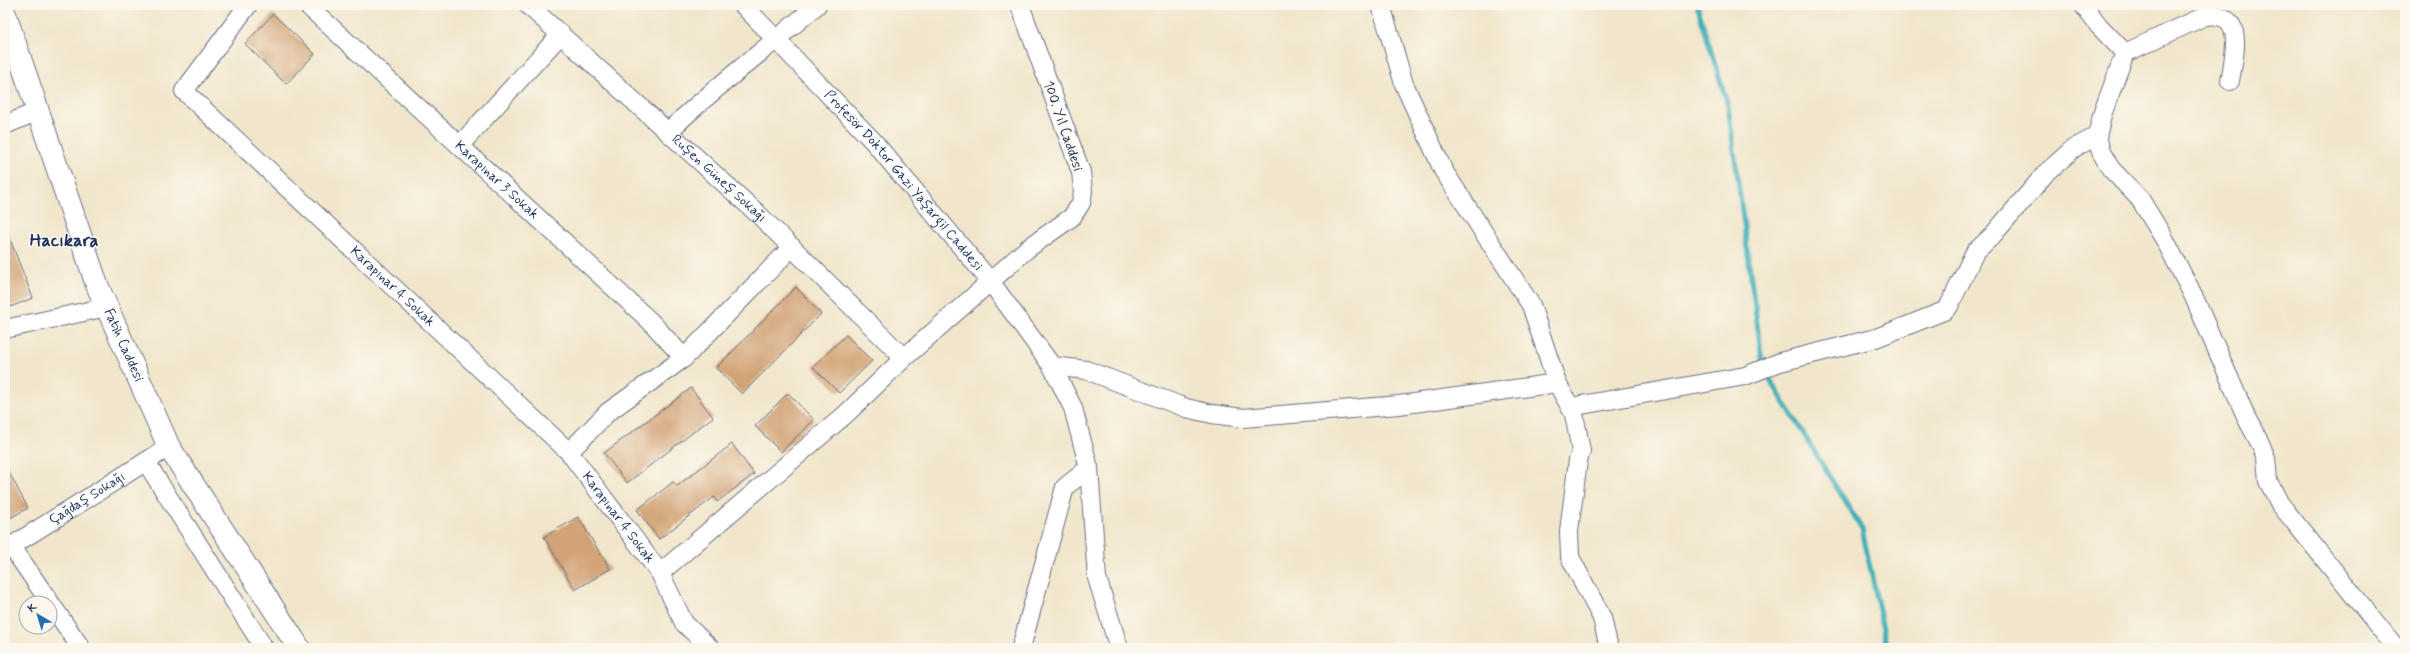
<svg xmlns="http://www.w3.org/2000/svg" width="2410" height="653" font-family="Mynerve,sans-serif">
  <style>
    .lines { fill: none; stroke-linecap: round; stroke-linejoin: round }
    .stream { stroke: #3eafb8; stroke-width: 5 }
    .building { fill: #d1a376 }
    .minor-casing { stroke: #666f84; stroke-width: 20 }
    .major-casing { stroke: #666f84; stroke-width: 24 }
    .minor { stroke: #fff; stroke-width: 18 }
    .major { stroke: #fff; stroke-width: 22 }
    .labels { text-anchor: middle; dominant-baseline: central; stroke-width: 3; stroke-linejoin: round; paint-order: stroke }
    .street-label { font-size: 14px; fill: #1b2f5e; stroke: #fbf7ec }
    .district-label { font-size: 18px; font-weight: bold; fill: #1b2f5e; stroke: #fbf7ec }
  </style>
  <rect width="100%" height="100%" fill="#fbf7ec"/>
  <filter id="ink" filterUnits="userSpaceOnUse"><feTurbulence type="fractalNoise" baseFrequency=".025" numOctaves="2"/><feDisplacementMap in="SourceGraphic" scale="8" xChannelSelector="R" yChannelSelector="G"/><feConvolveMatrix kernelMatrix="1 2 1 2 8 2 1 2 1" color-interpolation-filters="sRGB"/></filter>
  <filter id="wash" filterUnits="userSpaceOnUse"><feTurbulence type="fractalNoise" baseFrequency=".012" numOctaves="4" result="noise"/><feDisplacementMap in="SourceGraphic" scale="16" xChannelSelector="R" yChannelSelector="G"/><feGaussianBlur stdDeviation="0.9" result="paint"/><feColorMatrix in="noise" values="0 0 0 0 0 0 0 0 0 0 0 0 0 0 0 0 0 1.4 0 .05"/><feComposite in="paint" operator="in"/></filter>
  <g filter="url(#wash)">
    <rect width="100%" height="100%" fill="#f1e6cb"/>
    <g class="lines">
      <path class="stream" d="M1697,5L1728,106L1763,368L1862,529L1887,648"/>
    </g>
    <g id="blocks">
      <path class="building" d="M273,14L315,54L286,84L245,44Z
        M6,229L33,298L5,309V230Z
        M796,287L821,314L742,394L716,368Z
        M846,335L872,361L839,393L813,367Z
        M691,388L713,417L627,483L604,453Z
        M788,393L814,420L781,452L755,426Z
        M732,444L754,474L717,502L714,497L659,539L637,510L673,482L677,486Z
        M5,465L28,508L5,521Z
        M578,517L610,569L575,590L544,537Z"/>
    </g>
  </g>
  <g filter="url(#ink)">
    <use href="#blocks" fill-opacity="0" stroke="#666f84" stroke-width="1"/>
    <g class="lines">
      <g class="minor-casing">
        <g id="minor">
          <path id="s1" d="M248,5L184,91L569,452L660,573L684,623L710,648"/>
          <path id="s2" d="M307,5L651,322L684,358"/>
          <path id="s3" d="M528,5L757,213L904,358"/>
          <path id="s4" d="M743,5L873,141L990,281L1052,366L1073,408L1089,468L1097,578L1119,648"/>
          <path d="M1381,5L1404,84L1443,170L1531,305L1557,383L1574,414L1581,451L1578,460L1569,531L1570,557L1602,618L1608,644L1606,648"/>
          <path d="M2083,5L2099,26L2125,53L2103,112L2097,136L2101,152L2111,169L2140,199L2165,240L2193,295L2248,421L2260,443L2266,458L2268,481L2280,504L2396,648"/>
          <path d="M2125,53L2205,16C2247,10 2234,56 2230,81"/>
          <path d="M5,125L38,111"/>
          <path d="M668,132C715,86 768,48 817,5"/>
          <path d="M460,145L561,34"/>
          <path d="M5,329L107,307"/>
          <path d="M1052,366L1086,370L1186,408L1212,414L1243,418L1399,405L1557,383"/>
          <path d="M1570,407L1745,376L1780,362L1876,338L1944,311L1949,306L1975,252L1992,236L2045,174L2074,148L2097,136"/>
          <path d="M569,452L608,412L684,358L792,247"/>
          <path d="M146,462L264,648"/>
          <path d="M12,547L81,648"/>
          <path id="s5" d="M5,550L169,447"/>
          <path d="M660,573L846,414L904,358L1027,249L1072,217L1081,203L1083,191L1081,172L1020,5"/>
          <path d="M1021,648L1065,487L1089,468"/>
        </g>
      </g>
      <g class="major-casing">
        <g id="major">
          <path id="s6" d="M5,14L97,285L169,447L299,648"/>
        </g>
      </g>
      <use href="#minor" class="minor"/>
      <use href="#major" class="major"/>
    </g>
  </g>
  <g class="labels">
    <g class="street-label">
      <text transform="translate(1063 126) rotate(71)">100. Yıl Caddesi</text>
      <text stroke="none"><textPath href="#s3" startOffset="258">Ruşen Güneş Sokağı</textPath></text>
      <text stroke="none"><textPath href="#s2" startOffset="258">Karapınar 3 Sokak</textPath></text>
      <text stroke="none"><textPath href="#s4" startOffset="238">Profesör Doktor Gazi Yaşargil Caddesi</textPath></text>
      <text stroke="none"><textPath href="#s1" startOffset="393">Karapınar 4 Sokak</textPath></text>
      <text stroke="none"><textPath href="#s6" startOffset="352">Fatih Caddesi</textPath></text>
      <text stroke="none"><textPath href="#s5" startOffset="97">Çağdaş Sokağı</textPath></text>
      <text stroke="none"><textPath href="#s1" startOffset="717">Karapınar 4 Sokak</textPath></text>
    </g>
    <g class="district-label">
      <text x="64" y="241">Hacıkara</text>
    </g>
  </g>
  <rect width="2410" height="653" fill="none" stroke="#fbf7ec" stroke-width="20"/>
  <g transform="translate(38 615) rotate(322)"><circle r="19" fill="#fbf7ec" stroke="#a1a7b3"/>
  <path d="M0-3L7 15L0 10L-7 15Z" fill="#1f6fb2"/>
  <text y="-6" font-size="11" font-weight="bold" text-anchor="middle" fill="#1b2f5e">K</text>
  </g>
</svg>
